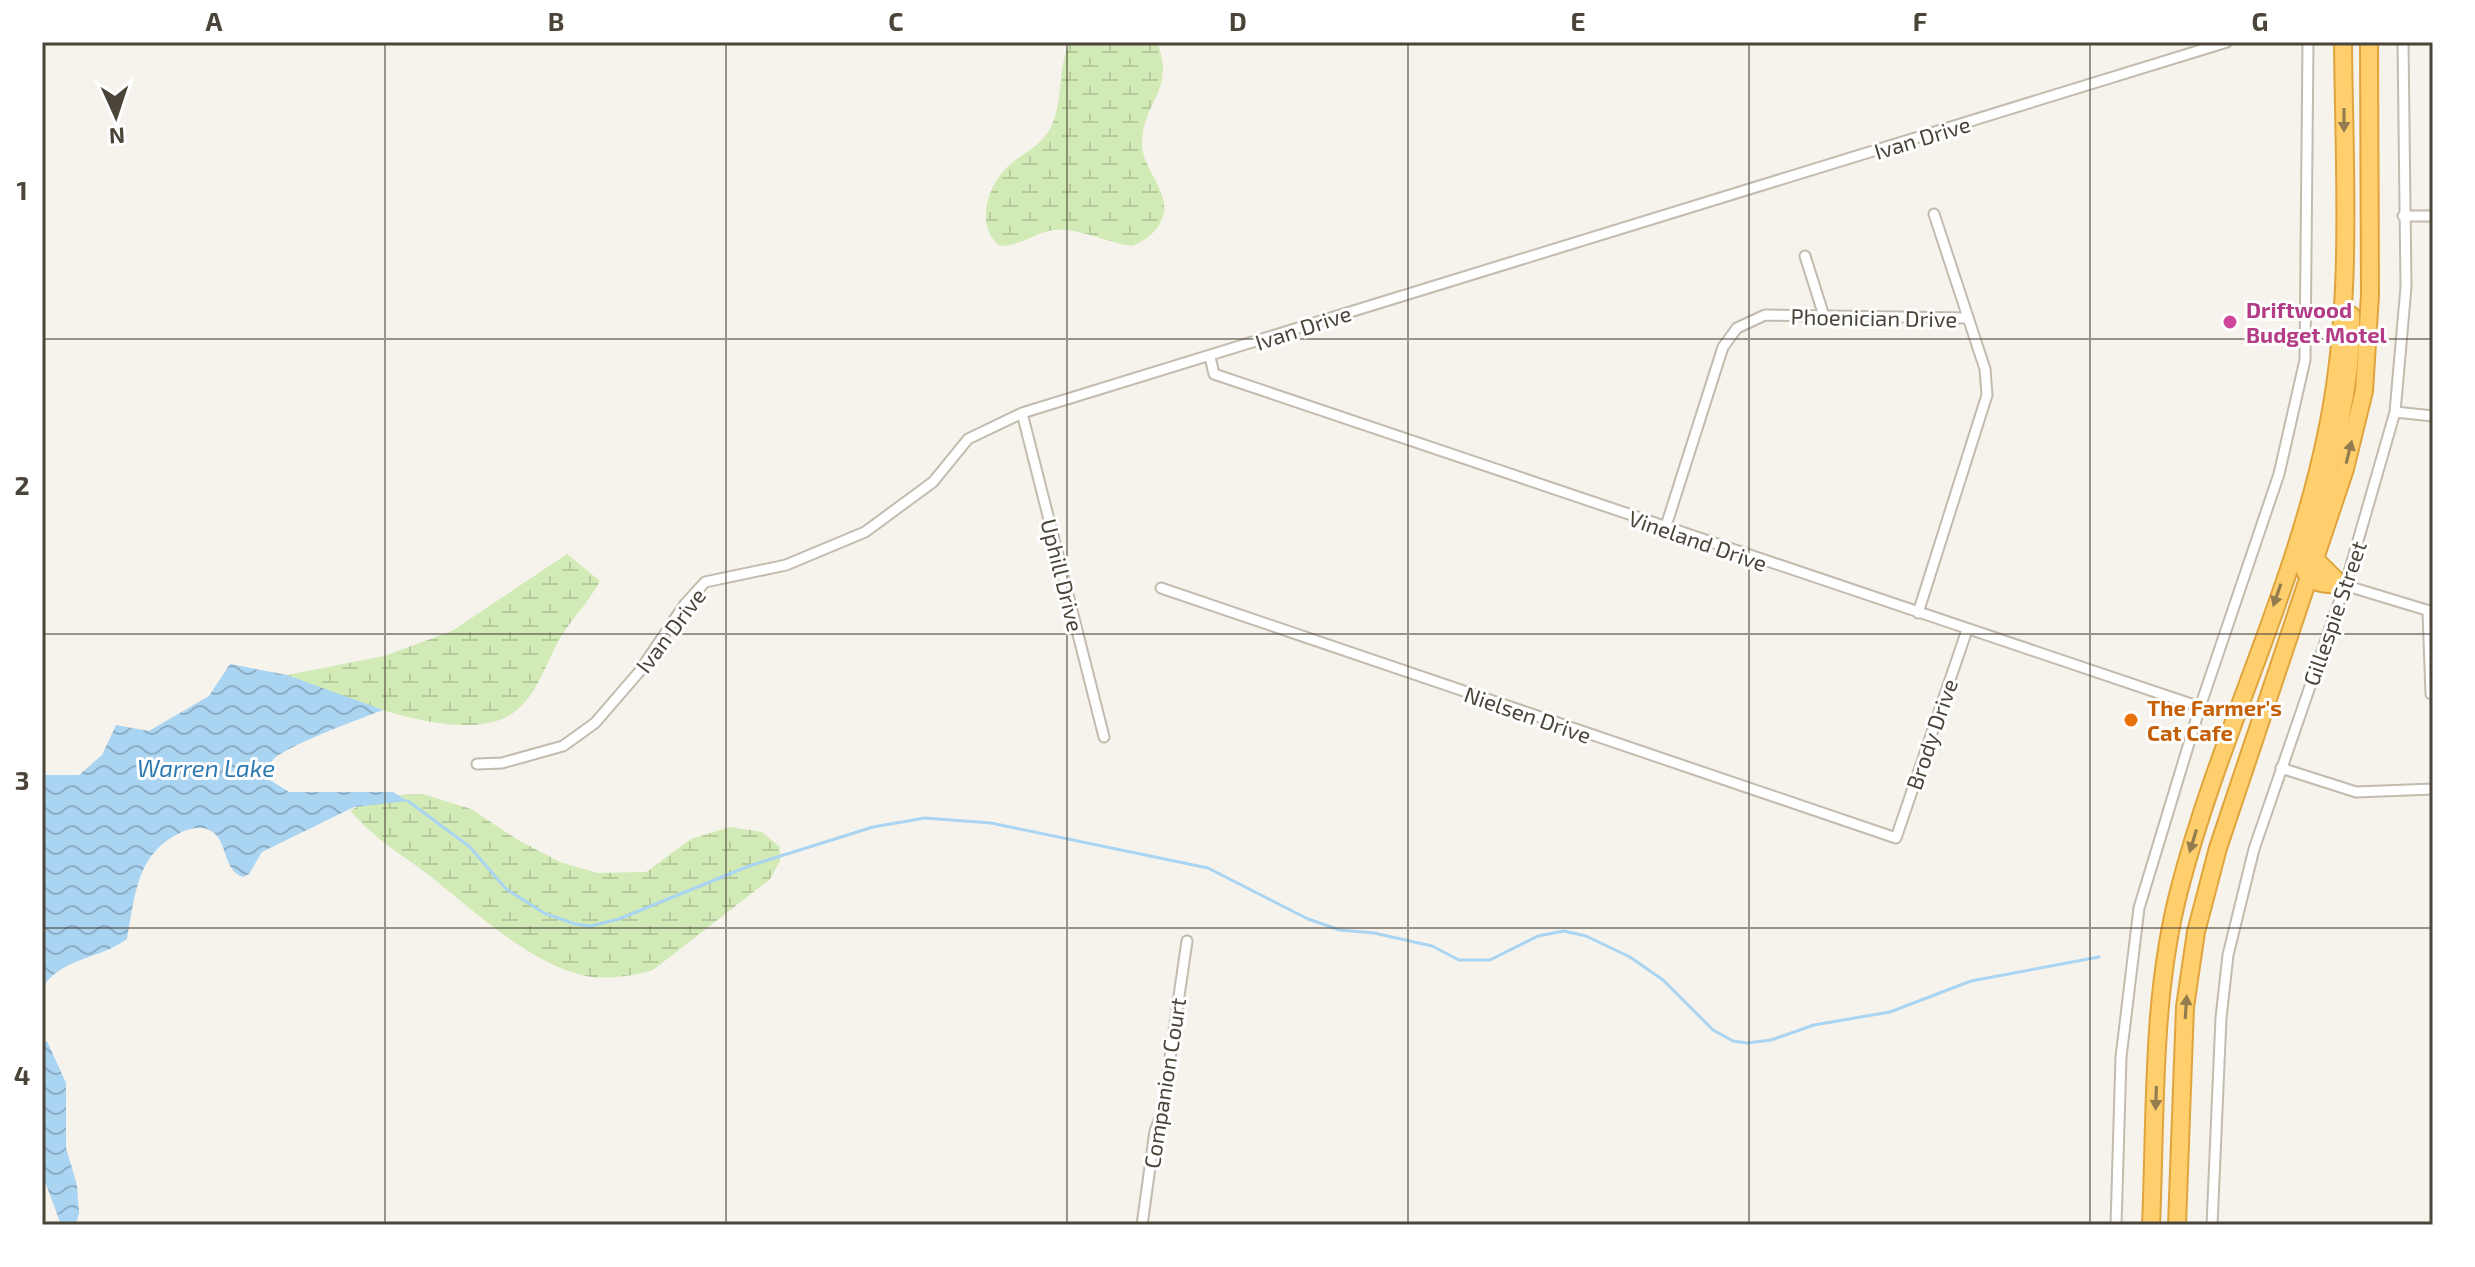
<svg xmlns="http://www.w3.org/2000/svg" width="2475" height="1267" font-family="'Exo 2',sans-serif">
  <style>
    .wetland { fill: url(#wetland-marsh) }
    .water { fill: url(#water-waves) }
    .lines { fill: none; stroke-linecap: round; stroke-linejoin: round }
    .stream { stroke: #a9d4f2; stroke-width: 3 }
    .street-casing { stroke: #c2bbae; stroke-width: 13 }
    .highway-casing { stroke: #e0a43c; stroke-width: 20 }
    .street { stroke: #fff; stroke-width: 9 }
    .highway { stroke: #ffcf6e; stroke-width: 16 }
    .oneway { fill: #937c4e }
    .grid { fill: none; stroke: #4b4439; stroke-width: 2; stroke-opacity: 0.55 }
    .hotel-dot { fill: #d1479c; stroke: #fff; stroke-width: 3 }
    .food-dot { fill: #e8710a; stroke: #fff; stroke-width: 3 }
    .labels { text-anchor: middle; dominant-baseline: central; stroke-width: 6; stroke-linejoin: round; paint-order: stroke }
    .street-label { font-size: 22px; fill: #4b4439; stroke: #fff }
    .hotel-label { font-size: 22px; font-weight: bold; fill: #b23c85; stroke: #fff; text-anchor: start }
    .food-label { font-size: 22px; font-weight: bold; fill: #c56008; stroke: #fff; text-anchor: start }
    .water-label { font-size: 24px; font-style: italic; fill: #2e7ab2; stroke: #fff }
    .neatline { fill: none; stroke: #4b4439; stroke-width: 3 }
    .grid-label { font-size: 26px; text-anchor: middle; font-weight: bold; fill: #4b4439 }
  </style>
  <defs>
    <pattern id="wetland-marsh" width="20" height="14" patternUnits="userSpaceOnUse" patternTransform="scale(2)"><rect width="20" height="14" fill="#d2eab5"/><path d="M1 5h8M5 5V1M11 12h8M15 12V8" fill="none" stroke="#b6ca9c"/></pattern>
    <pattern id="water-waves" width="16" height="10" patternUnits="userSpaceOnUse" patternTransform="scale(2)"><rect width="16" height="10" fill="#a9d4f2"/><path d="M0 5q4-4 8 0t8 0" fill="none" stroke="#8caec5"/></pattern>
  </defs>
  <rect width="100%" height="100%" fill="#f6f3ec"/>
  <path class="wetland" d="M1070,42H1157C1176,90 1143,101 1142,142C1141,167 1167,187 1164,212C1161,229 1147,240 1132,246C1107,243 1074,225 1049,231C1032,235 1019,246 1000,246C977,228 985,193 1002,173C1016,155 1040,149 1051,127C1064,100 1057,68 1070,42Z
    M567,554L600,581C590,600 576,614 564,632C547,657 541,690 517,710C466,752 341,695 287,675L384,656L452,631Z
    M423,794L471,809L518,840L560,862L598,873L646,872L691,839L730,827L762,832L780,847V861L770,879L653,970C633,976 607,980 586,976C530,965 470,907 426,873C398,852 372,837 350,810L368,803L406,800L399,795Z"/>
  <path class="water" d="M230,664L287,675L383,710C362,718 282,747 272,761C267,767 269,773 270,780L289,792H393L408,801L354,807L262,852L249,874L243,877C223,870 228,844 213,832C204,826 194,827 184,831C136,852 136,893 127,939C100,959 61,958 42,988V775H79L102,755L116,725L149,731L209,696Z
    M47,1041L66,1083V1148L77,1185L79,1213L76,1225H61L42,1173V1043Z"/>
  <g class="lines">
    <path class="stream" d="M408,801L470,847L506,889L544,913L575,924L591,926L619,919L749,866L873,827L925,818L991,823L1208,868L1308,919L1340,930L1374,933L1432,946L1459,960H1490L1538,936L1564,931L1586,936L1630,957L1663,980L1713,1030L1733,1041L1747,1043L1771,1040L1814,1025L1890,1012L1971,981L2099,957"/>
    <g class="street-casing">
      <path id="street" d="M2403,216H2433
        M1805,256L1824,316
        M1210,357L1214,374L2200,707
        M2395,412L2433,416
        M1022,413L1104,737
        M1665,529L1723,347L1737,328L1765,315L1968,318
        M2344,585L2433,612
        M1161,588L1896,838L1967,630
        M2428,612L2431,694
        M1918,613L1987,395L1985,369L1934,214
        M477,764L502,763L563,746L595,723L639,672L685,604L705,582L786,565L865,532L933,482L968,439L1022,413L2227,42
        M2281,768L2356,792L2433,789
        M1142,1225L1155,1131L1162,1113L1187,941
        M2116,1225L2121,1057L2139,908L2200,707L2279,474L2305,360L2308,42
        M2212,1225L2221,1018L2228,955L2254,849L2347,579L2395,412L2406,287L2403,42"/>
    </g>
    <g class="highway-casing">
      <path id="highway" d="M2316,560L2340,584
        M2344,585C2323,584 2302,585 2303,557C2326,476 2353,400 2351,315
        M2151,1225C2156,1113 2151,996 2180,887C2220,734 2294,590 2326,436C2354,307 2344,172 2343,42
        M2177,1225L2185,1007L2196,932L2218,848L2345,469L2364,391L2370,295L2369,42"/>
    </g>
    <use href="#street" class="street"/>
    <use href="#highway" class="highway"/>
  </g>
  <defs><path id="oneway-solid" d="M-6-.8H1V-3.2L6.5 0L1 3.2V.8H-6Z" transform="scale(2)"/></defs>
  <g class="oneway">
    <use href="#oneway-solid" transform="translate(2344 120) rotate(90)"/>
    <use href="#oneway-solid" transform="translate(2349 452) rotate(-76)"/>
    <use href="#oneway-solid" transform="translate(2277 595) rotate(109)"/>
    <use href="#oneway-solid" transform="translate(2193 841) rotate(107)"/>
    <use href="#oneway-solid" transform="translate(2186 1007) rotate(-86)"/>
    <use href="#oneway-solid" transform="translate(2156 1098) rotate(92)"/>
  </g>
  <path class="grid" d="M385,42V1225M726,42V1225M1067,42V1225M1408,42V1225M1749,42V1225M2090,42V1225M42,339H2433M42,634H2433M42,928H2433"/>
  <circle class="hotel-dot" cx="2230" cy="322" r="8"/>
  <circle class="food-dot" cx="2131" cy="720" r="8"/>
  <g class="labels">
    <g class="street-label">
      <text transform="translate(1922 137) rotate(-17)">Ivan Drive</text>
      <text transform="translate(1874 317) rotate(1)">Phoenician Drive</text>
      <text transform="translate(1303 327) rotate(-18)">Ivan Drive</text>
      <text transform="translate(1698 540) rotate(19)">Vineland Drive</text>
      <text transform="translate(1063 575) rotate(76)">Uphill Drive</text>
      <text transform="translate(2334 613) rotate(-71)">Gillespie Street</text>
      <text transform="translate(670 630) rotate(-53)">Ivan Drive</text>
      <text transform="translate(1528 714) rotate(19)">Nielsen Drive</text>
      <text transform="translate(1931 734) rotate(-71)">Brody Drive</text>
      <text transform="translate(1164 1083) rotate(-81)">Companion Court</text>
    </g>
    <g class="hotel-label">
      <text x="2246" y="309">Driftwood<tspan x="2246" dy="25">Budget Motel</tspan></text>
    </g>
    <g class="food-label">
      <text x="2147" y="707">The Farmer's<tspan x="2147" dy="25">Cat Cafe</tspan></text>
    </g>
    <g class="water-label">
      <text x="206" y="767">Warren Lake</text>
    </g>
  </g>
  <rect width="2475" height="1267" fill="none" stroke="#ffffff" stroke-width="88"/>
  <g transform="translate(116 116) rotate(177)" stroke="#ffffff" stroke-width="6" paint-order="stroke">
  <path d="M0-6L14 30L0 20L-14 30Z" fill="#4b4439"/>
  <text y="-12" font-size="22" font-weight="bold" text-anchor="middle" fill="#4b4439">N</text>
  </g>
  <rect x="44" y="44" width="2387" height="1179" class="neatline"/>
  <g class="grid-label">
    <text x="214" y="31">A</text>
    <text x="556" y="31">B</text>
    <text x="896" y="31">C</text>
    <text x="1238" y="31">D</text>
    <text x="1578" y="31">E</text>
    <text x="1920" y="31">F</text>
    <text x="2260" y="31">G</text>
    <text x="22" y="200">1</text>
    <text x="22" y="495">2</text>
    <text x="22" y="790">3</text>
    <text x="22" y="1085">4</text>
  </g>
</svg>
